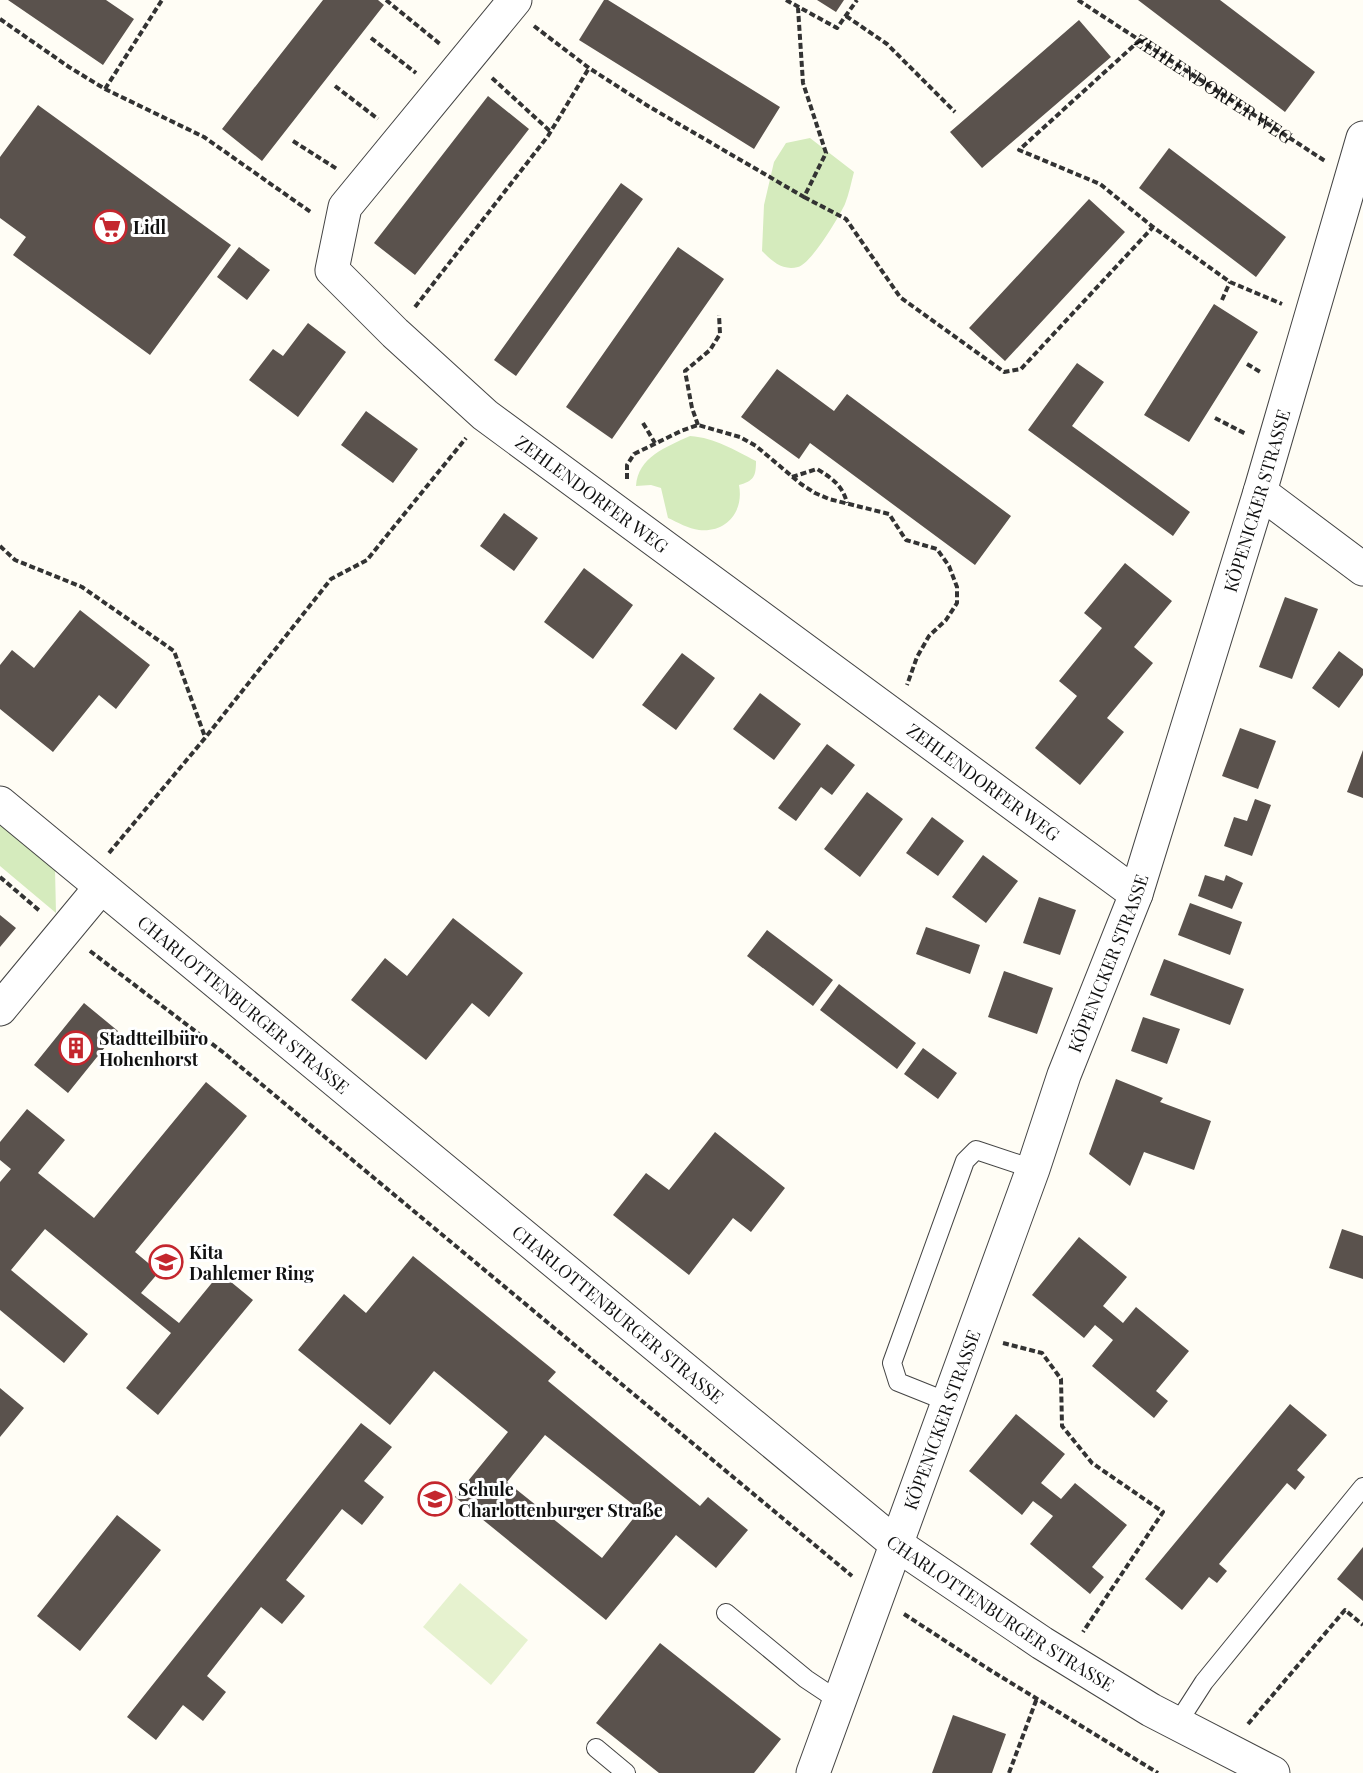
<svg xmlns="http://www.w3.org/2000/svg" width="1363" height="1773" font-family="'Playfair Display',serif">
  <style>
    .green { fill: #d5ebbd }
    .pitch { fill: #e6f2cf }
    .building { fill: #5a524d; fill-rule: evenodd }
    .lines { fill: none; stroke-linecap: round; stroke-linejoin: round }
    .lane-casing { stroke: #444; stroke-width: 20 }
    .street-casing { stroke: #444; stroke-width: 35 }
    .path { stroke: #333; stroke-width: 4; stroke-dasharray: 6 3; stroke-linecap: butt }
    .lane { stroke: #fff; stroke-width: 18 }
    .street { stroke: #fff; stroke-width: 33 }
    .labels { text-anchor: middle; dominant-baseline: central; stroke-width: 6; stroke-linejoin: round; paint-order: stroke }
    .street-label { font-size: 18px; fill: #111; stroke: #fff }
    .poi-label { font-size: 18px; font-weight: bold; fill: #111; stroke: #fff; text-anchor: start }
  </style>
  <rect width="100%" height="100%" fill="#fffdf5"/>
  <path class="green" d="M810,138L854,172C851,183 849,194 845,204C839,217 811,264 798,267C782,271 772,261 762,251L764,205L774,162L786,143Z
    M690,436C716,438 734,450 756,461C756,476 754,481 739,485C744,511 727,533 699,530C689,529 677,522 668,518L661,488L651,485L636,486C638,457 666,447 690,436Z
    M0,824L55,869L56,913L0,866Z"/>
  <path class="pitch" d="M460,1583L528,1640L491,1685L423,1627Z"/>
  <path class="building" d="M8,0H106L134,19L103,65Z
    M323,0H378L384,5L262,161L222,129Z
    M604,0H608L780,107L754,149L579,40Z
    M817,0H844L836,12Z
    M1138,0H1220L1315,72L1285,112Z
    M1079,20L1111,57L982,168L950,132Z
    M488,96L529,129L415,275L374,243Z
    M38,105L231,245L150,355L13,255L26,237L0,218V157Z
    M1169,148L1286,237L1256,277L1139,188Z
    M621,183L643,199L516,376L494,360Z
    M1089,199L1125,232L1005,361L969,328Z
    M239,247L270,270L247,300L217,277Z
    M678,247L724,279L612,439L566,407Z
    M1214,304L1258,332L1189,442L1144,415Z
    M308,323L346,352L298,417L249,380L273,349L283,356Z
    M1077,363L1104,382L1072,426L1190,512L1173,536L1028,430Z
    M777,369L834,411L847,394L1011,516L975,565L810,443L799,459L741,417Z
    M366,411L418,449L393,483L341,445Z
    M504,513L538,538L514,571L480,546Z
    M1125,563L1172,601L1134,647L1153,663L1107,718L1124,732L1080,785L1035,748L1077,696L1059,681L1102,628L1084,613Z
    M584,568L633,605L593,659L544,622Z
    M1285,597L1318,609L1292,679L1259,667Z
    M80,610L150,665L116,709L99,695L53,752L0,709V665L12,650L34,668Z
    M1339,651L1363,669V675L1339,708L1312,688Z
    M682,653L715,678L676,730L642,705Z
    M760,693L801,724L774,760L733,729Z
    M1240,728L1276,741L1258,789L1222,776Z
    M827,744L855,765L832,795L821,787L796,821L778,808Z
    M1363,750V798L1347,792Z
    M867,792L903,819L860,877L824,849Z
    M1255,799L1271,805L1252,856L1224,846L1234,817L1247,821Z
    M932,817L964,841L938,876L906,853Z
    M983,855L1018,881L986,923L952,897Z
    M1205,875L1224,881L1226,875L1243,883L1232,909L1198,896Z
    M1039,897L1076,910L1060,955L1023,943Z
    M1190,903L1242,922L1230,955L1178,935Z
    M0,915L16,928L0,947Z
    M453,918L523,973L489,1017L472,1003L426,1060L351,1000L385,958L407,976Z
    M926,927L980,945L970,974L916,954Z
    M767,930L833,980L813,1006L747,956Z
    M1164,959L1244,989L1230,1025L1150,995Z
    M1004,971L1053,988L1037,1034L988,1017Z
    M839,984L916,1043L897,1069L820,1010Z
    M84,1003L118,1031L68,1093L34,1065Z
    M1143,1017L1180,1029L1167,1064L1131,1051Z
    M923,1048L957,1073L938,1099L904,1074Z
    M1116,1079L1163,1098L1160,1102L1211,1121L1194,1170L1144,1152L1130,1186L1089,1154Z
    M206,1082L247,1116L135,1252L159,1272L141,1293L179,1323L220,1273L253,1300L158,1415L126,1388L171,1333L45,1229L11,1270L88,1334L64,1363L0,1310V1182L11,1169L0,1160V1142L27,1109L65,1140L38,1173L94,1218Z
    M715,1132L785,1188L751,1232L733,1218L689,1275L613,1215L646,1173L669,1190Z
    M1342,1229L1363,1236V1279L1329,1268Z
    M1079,1237L1127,1277L1103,1306L1123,1323L1136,1307L1189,1351L1156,1391L1168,1401L1154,1418L1092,1366L1113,1340L1095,1325L1084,1338L1032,1295Z
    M413,1256L556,1372L548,1381L700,1506L708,1497L748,1530L716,1568L676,1535L606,1620L455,1497L508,1432L434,1371L390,1425L298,1350L344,1294L366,1313ZM545,1435L640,1510L602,1558L507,1482Z
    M0,1388L24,1408L0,1437Z
    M1290,1404L1327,1435L1297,1470L1305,1477L1295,1490L1287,1483L1219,1564L1227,1571L1217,1583L1209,1577L1182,1610L1145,1579Z
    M1016,1414L1065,1454L1041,1483L1061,1499L1075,1483L1127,1525L1092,1567L1104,1577L1090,1594L1030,1544L1053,1516L1033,1501L1022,1515L969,1471Z
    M361,1423L392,1447L364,1481L384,1497L362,1525L342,1509L286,1580L305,1596L282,1624L261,1607L207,1676L226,1692L203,1721L183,1705L156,1740L127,1717Z
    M117,1515L161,1550L80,1651L37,1616Z
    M1363,1547V1601L1337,1579Z
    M660,1643L781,1739L754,1773H659L596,1723Z
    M953,1715L1006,1734L992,1773H932Z"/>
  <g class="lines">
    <g class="lane-casing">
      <path id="lane" d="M948,1402L898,1382L892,1363L965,1161L976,1150L1033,1169
        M726,1613L806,1679L839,1701
        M1177,1724L1204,1682L1363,1487
        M596,1748L626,1773"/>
    </g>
    <g class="street-casing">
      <g id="street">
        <path id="s2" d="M515,0L345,207L332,270L395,333L485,415L1136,894"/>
        <path d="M1260,492L1363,569"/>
        <path id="s3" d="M0,803L896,1544L1042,1643L1151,1710L1273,1773"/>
        <path d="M0,1009L101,887"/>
        <path id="s4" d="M813,1773L1033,1169L1064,1075L1136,894L1260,492L1363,138"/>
      </g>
    </g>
    <g class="path">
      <path d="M386,0L440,44"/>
      <path d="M786,0L837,28L857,0"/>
      <path id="s1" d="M1078,0L1325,161"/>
      <path d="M846,16L887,44L955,112"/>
      <path d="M0,19L69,67L105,89L204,137L312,213"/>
      <path d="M534,26L589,68L648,106L804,197L826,153L803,83L798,8"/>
      <path d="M371,38L416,73"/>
      <path d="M1140,40L1019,150L1100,184L1153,227"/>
      <path d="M492,78L551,132"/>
      <path d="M335,86L378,119"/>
      <path d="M105,89L162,0"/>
      <path d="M293,141L337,169"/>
      <path d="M804,197L846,219L900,297L1004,372L1021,369L1153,227L1230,282L1282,304"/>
      <path d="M1222,300L1230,282"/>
      <path d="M415,307L548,136L589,68"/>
      <path d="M1247,364L1262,373"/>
      <path d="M1215,418L1246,434"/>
      <path d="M643,423L655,443"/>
      <path d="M698,425L692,408L685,371L710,350L720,334L719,315"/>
      <path d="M792,477L817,469C832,478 843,486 847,503"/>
      <path d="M627,479V465L634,454L681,431L698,425L740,437L756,446L801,484L815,493L829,499L889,514L906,540L937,549L949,566L957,587V603L946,620L929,636L917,657L907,685"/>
      <path d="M0,546L15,560L82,587L174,651L205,737"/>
      <path d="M109,853L205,738L331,579L367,560L466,438"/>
      <path d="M0,877L41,912"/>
      <path d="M90,951L224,1053L852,1576"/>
      <path d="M1003,1343L1042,1353L1061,1379L1062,1426L1092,1463L1163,1512L1083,1632"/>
      <path d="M904,1614L990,1670L1158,1773"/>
      <path d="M1248,1724L1345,1610L1363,1625"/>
      <path d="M1009,1773L1037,1698"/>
    </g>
    <use href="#lane" class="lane"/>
    <use href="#street" class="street"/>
  </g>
  <defs>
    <g id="supermarket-ring" transform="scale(1.725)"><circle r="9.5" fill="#fff" stroke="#c4262e" stroke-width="1.5"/><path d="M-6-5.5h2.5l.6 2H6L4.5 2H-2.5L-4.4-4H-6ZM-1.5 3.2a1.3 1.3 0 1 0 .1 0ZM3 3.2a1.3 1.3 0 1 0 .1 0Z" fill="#c4262e"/></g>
    <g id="building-ring" transform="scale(1.725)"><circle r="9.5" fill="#fff" stroke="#c4262e" stroke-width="1.5"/><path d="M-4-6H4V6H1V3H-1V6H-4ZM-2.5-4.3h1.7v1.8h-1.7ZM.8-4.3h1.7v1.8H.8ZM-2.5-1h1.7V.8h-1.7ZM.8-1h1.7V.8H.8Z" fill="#c4262e"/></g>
    <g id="school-ring" transform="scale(1.725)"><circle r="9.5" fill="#fff" stroke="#c4262e" stroke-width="1.5"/><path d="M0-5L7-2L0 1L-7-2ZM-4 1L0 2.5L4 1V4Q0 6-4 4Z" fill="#c4262e"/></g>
  </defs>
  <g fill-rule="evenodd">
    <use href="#supermarket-ring" x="110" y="227"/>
    <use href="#building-ring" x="76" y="1048"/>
    <use href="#school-ring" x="166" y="1262"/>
    <use href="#school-ring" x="435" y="1499"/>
  </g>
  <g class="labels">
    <g class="street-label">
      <text stroke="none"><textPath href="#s1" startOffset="162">ZEHLENDORFER WEG</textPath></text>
      <text stroke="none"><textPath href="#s2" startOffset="676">ZEHLENDORFER WEG</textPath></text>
      <text stroke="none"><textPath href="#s4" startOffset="1348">KÖPENICKER STRASSE</textPath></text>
      <text stroke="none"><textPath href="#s2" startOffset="1162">ZEHLENDORFER WEG</textPath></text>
      <text stroke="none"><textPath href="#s4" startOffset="862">KÖPENICKER STRASSE</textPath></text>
      <text stroke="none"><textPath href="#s3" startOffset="316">CHARLOTTENBURGER STRASSE</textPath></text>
      <text stroke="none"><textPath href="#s3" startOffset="802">CHARLOTTENBURGER STRASSE</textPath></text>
      <text stroke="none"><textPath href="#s4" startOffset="376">KÖPENICKER STRASSE</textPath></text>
      <text stroke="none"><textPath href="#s3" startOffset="1288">CHARLOTTENBURGER STRASSE</textPath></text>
    </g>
    <g class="poi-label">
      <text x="133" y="227">Lidl</text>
      <text x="99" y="1038">Stadtteilbüro<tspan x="99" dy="21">Hohenhorst</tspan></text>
      <text x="189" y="1252">Kita<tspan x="189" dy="21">Dahlemer Ring</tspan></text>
      <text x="458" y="1489">Schule<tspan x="458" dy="21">Charlottenburger Straße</tspan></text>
    </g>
  </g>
</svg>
